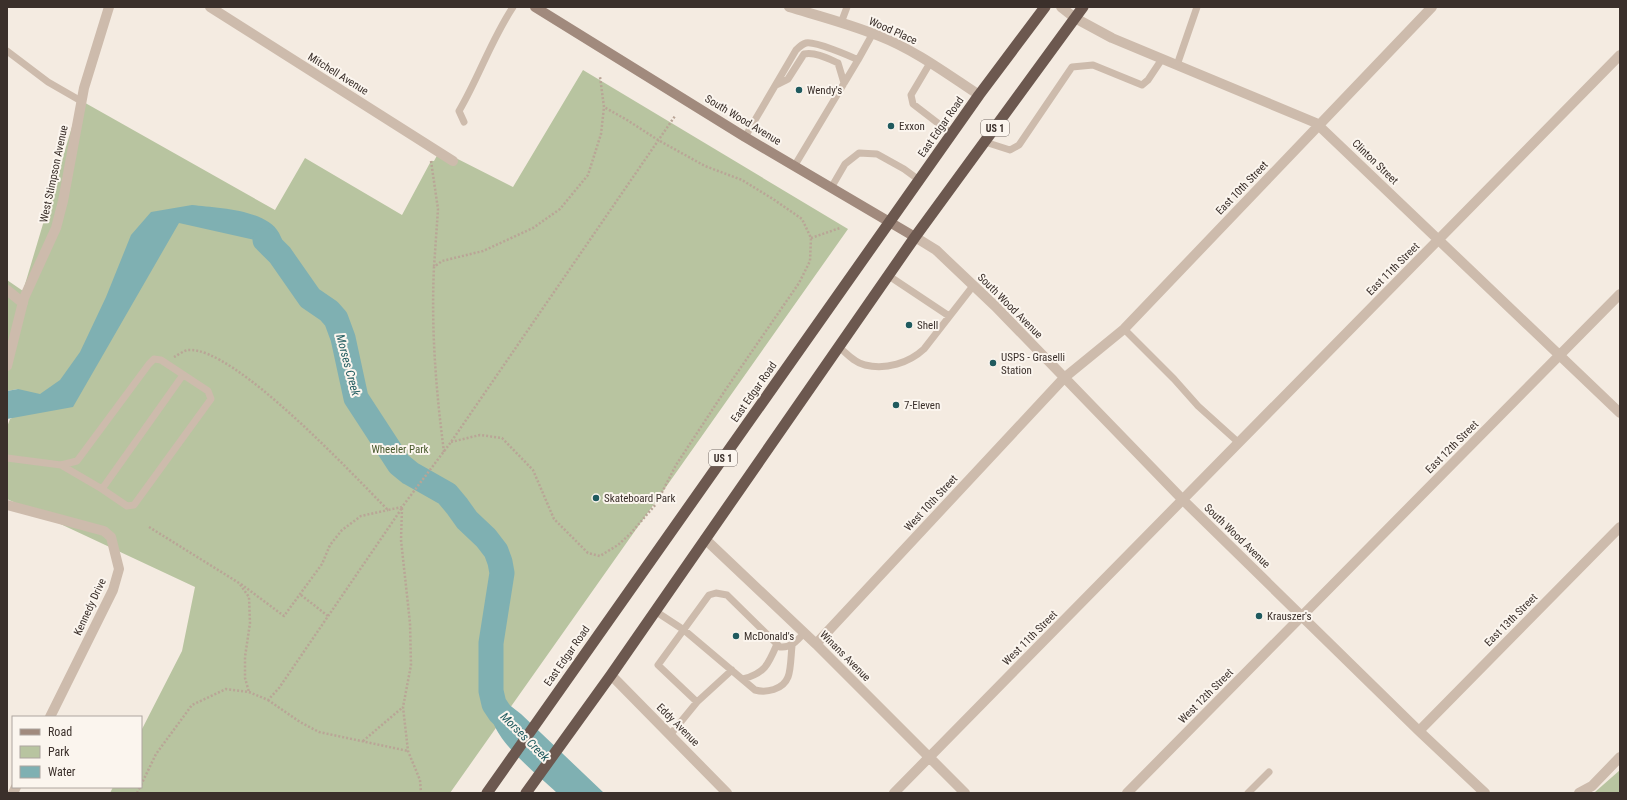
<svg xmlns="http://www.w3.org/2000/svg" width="1627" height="800" font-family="'Roboto Condensed',sans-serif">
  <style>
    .green { fill: #b8c4a0 }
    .water { fill: #7fb0b2 }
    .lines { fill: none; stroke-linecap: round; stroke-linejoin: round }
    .river { stroke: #7fb0b2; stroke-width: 25 }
    .path { stroke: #b9a596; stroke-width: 2.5; stroke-dasharray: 2 2; stroke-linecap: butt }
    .service { stroke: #cdbbac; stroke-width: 7 }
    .minor { stroke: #cdbbac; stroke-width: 10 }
    .secondary { stroke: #a18a7d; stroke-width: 10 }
    .trunk { stroke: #6c584f; stroke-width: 11 }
    .poi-dot { fill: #1f5a5e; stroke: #fbf5ee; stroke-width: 1.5 }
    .labels { text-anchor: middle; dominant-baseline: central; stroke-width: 4; stroke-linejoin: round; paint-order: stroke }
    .shield { fill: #fbf5ee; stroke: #756b66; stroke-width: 1 }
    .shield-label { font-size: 10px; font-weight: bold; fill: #3b302b }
    .street-label { font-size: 11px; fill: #3b302b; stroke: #fbf5ee }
    .poi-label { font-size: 11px; fill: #3b302b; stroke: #fbf5ee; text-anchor: start }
    .park-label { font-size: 11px; fill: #4a5a2e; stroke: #fbf5ee }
    .water-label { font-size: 12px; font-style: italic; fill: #1f5a5e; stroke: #fbf5ee }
  </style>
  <rect width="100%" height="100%" fill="#f4ebe1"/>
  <path class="green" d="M583,70L848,229L450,793H110L113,787H141V731L182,651L195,587L7,499V427L10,419L12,418L18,389L7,391V280L23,291L80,100L275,210L305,158L402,215L431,161H434L440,150L513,187Z
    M1620,770V793H1595V792Z"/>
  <path class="water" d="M192,205C216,208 266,209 279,233C284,242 286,255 288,266L259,241L179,223L73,407L7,419V391L18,389L40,394L60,380L80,352L106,297L131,235L151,212Z
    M491,691L521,714L604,793H557C537,774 502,747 493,722C490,712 490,701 491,691Z"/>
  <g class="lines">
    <path class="river" d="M265,240L280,255L310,298L329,311L336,319L343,338L356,398L399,464L410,473L447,494L457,506L467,520L486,538L496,551L500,562L502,573L491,643V691L494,704L500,713L507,720"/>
    <path class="path" d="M431,161L438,209L434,267
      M811,238L840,228
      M174,357C178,355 183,351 188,350C234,346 354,476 388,510L402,507L451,442L675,116
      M451,442L480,435L502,438L533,470L554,519L588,553L600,556L618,545L631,533L656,504L676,465L726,389L799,283L810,261L811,238L802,219L773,199L742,180L705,166L658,140L627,120L604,107
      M444,452C436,391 431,329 434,267L442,261L483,251L533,228L560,209L588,175L601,134L604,107L600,77
      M402,508L401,540L410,623L411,665L403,707L408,751L420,780L421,793
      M149,527L239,583L249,597L250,623L245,657V678L249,692
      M241,584L284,616L322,564L330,545L342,530L361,516L388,510
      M301,595L328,616
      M268,700L300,722L319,732L408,751
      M363,741L403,707
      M141,785L156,754L192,705L226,689L249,692L268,700L279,688L402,508
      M137,793L140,787"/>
    <path class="service" d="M841,23L847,7
      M7,51L48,82L81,101
      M858,60L873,33
      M930,63L911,95L913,104L952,134
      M1177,65L1197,7
      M776,85L788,79L804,54C816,52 827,58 838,63L844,83
      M464,122L459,111C479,77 491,40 513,7
      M745,137L796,50C799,47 802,44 806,43C815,41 850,56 858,60L795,165
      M985,142L1010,150L1019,145L1072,67L1093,65L1142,85L1148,80L1162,59
      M831,188L845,164L859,153L877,154L904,169L919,180
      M889,276L949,316
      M1124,329L1174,379L1198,406L1239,443
      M839,347C847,354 855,363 865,365C886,370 909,363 924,349L973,286
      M7,458L61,465L77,461L149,364L154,359L161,360L208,391L211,399L134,505L127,506L102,489L61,465
      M102,489L183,375
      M655,611L684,630L755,690C766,693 783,690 788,677C791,670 791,654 792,646
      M743,679C765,673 768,665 777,644
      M697,702L658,665L709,595L716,593L727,595L780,647C791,648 797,641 804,633
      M670,735L697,702L732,670
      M1248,793L1269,772"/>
    <path class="minor" d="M210,7L453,161
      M789,7C819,16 850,24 879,36C915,50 947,74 979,95
      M1061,7L1075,18L1112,38L1316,123L1620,413
      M915,237L936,250L995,306L1183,500L1419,731L1485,793
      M7,290L23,303
      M7,366L24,298L56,228L63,201L84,88L109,7
      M7,505L104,531L111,537L119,569L113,590L50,717
      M705,539L816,644L965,793
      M816,644L1064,378L1124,329L1432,7
      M611,675L727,793
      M1419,731L1620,527
      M13,793L16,787
      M894,793L1620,55
      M1127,793L1620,294
      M1579,793L1592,786L1620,757"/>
    <path class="secondary" d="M535,7L745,137L915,237"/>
    <path class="trunk" d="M487,793L979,95L1045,7
      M526,793L611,675L915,237L1083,7"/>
  </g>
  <g class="poi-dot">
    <circle cx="799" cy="90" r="4"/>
    <circle cx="891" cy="126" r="4"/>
    <circle cx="909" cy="325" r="4"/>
    <circle cx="993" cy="363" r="4"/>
    <circle cx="896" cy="405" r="4"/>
    <circle cx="596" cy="498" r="4"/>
    <circle cx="1259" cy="616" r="4"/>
    <circle cx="736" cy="636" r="4"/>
  </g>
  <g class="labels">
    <g class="shield">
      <rect x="981" y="120" width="28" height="16" rx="3"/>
      <rect x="709" y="450" width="28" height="16" rx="3"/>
    </g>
    <g class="shield-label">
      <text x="995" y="128">US 1</text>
      <text x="723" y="458">US 1</text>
    </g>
    <g class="street-label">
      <text transform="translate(893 31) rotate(24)">Wood Place</text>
      <text transform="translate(338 74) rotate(32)">Mitchell Avenue</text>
      <text transform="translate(743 120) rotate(31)">South Wood Avenue</text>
      <text transform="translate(941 127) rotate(-55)">East Edgar Road</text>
      <text transform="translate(1375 162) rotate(44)">Clinton Street</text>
      <text transform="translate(54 174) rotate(-78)">West Stimpson Avenue</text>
      <text transform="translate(1242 188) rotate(-46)">East 10th Street</text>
      <text transform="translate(1393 269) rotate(-45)">East 11th Street</text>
      <text transform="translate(1010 306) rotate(45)">South Wood Avenue</text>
      <text transform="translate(754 392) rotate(-55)">East Edgar Road</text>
      <text transform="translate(1452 447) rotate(-45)">East 12th Street</text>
      <text transform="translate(931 503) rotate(-47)">West 10th Street</text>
      <text transform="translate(1237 536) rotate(44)">South Wood Avenue</text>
      <text transform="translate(90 607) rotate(-65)">Kennedy Drive</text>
      <text transform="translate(1511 620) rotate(-45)">East 13th Street</text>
      <text transform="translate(1030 638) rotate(-45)">West 11th Street</text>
      <text transform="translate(567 656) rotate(-55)">East Edgar Road</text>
      <text transform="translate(845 656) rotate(45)">Winans Avenue</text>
      <text transform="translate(1206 696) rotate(-45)">West 12th Street</text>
      <text transform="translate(678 725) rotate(45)">Eddy Avenue</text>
    </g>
    <g class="poi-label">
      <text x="807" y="90">Wendy's</text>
      <text x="899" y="126">Exxon</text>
      <text x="917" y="325">Shell</text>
      <text x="1001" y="357">USPS - Graselli<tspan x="1001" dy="13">Station</tspan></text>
      <text x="904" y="405">7-Eleven</text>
      <text x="604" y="498">Skateboard Park</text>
      <text x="1267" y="616">Krauszer's</text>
      <text x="744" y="636">McDonald's</text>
    </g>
    <g class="park-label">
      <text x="400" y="449">Wheeler Park</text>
    </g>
    <g class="water-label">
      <text transform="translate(348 365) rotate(75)">Morses Creek</text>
      <text transform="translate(525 737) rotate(45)">Morses Creek</text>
    </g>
  </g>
  <rect width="1627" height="800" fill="none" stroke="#3b302b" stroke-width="16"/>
  <rect x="12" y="716" width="130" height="72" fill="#fbf5ee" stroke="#aea6a0"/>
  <rect x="20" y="729" width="20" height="6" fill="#a18a7d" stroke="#aea6a0"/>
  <text x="48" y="736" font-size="12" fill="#3b302b">Road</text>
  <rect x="20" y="746" width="20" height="12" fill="#b8c4a0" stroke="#aea6a0"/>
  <text x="48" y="756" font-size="12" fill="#3b302b">Park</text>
  <rect x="20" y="766" width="20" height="12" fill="#7fb0b2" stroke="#aea6a0"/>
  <text x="48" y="776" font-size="12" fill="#3b302b">Water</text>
</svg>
